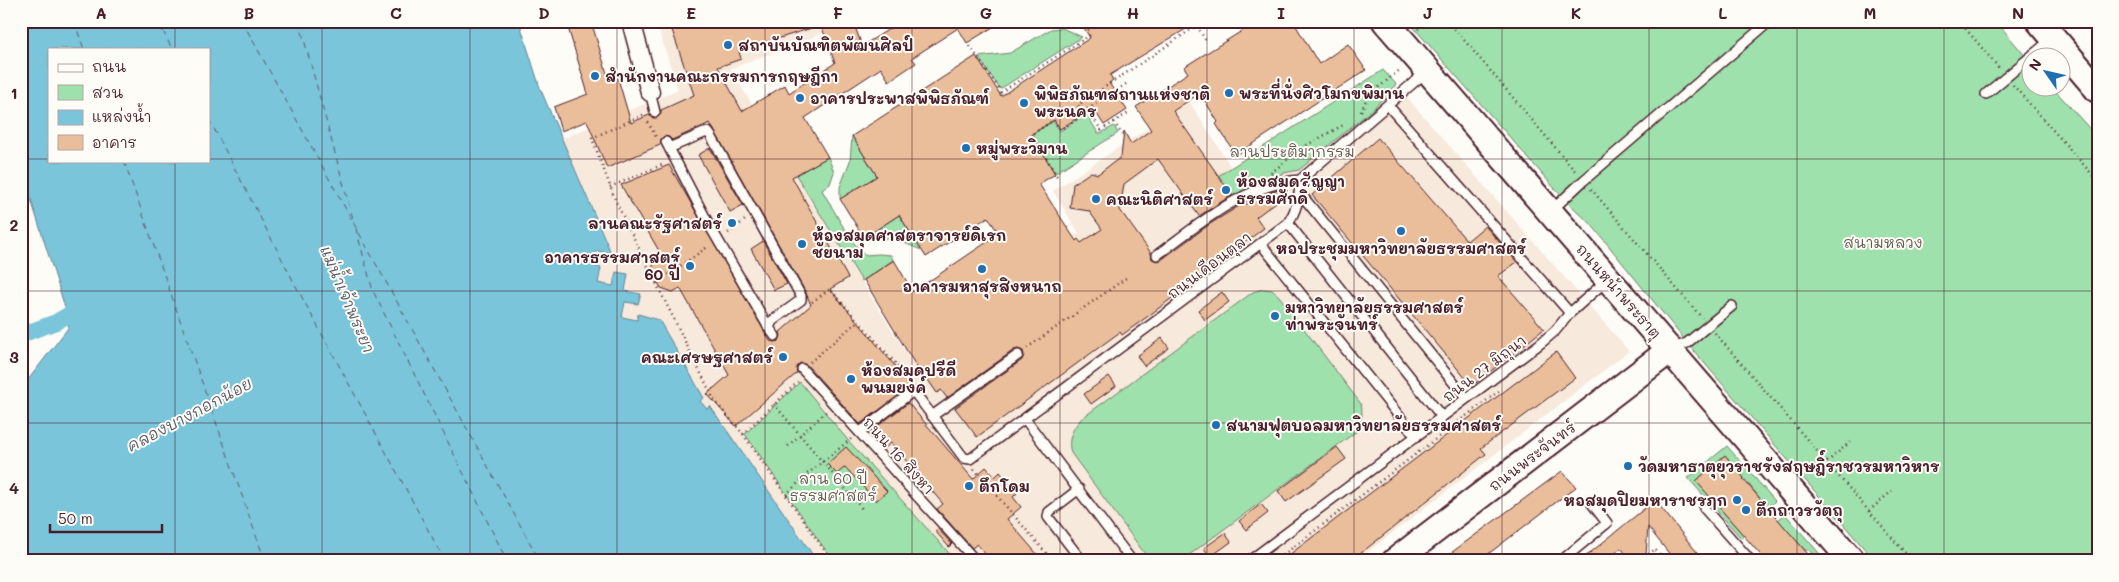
<svg xmlns="http://www.w3.org/2000/svg" width="2119" height="582" font-family="Mali,'Playpen Sans Thai',sans-serif">
  <style>
    .built { fill: #f7e9db }
    .green { fill: #9ee1ac; stroke: #74806c }
    .water { fill: #7ac5da; stroke: #678394; fill-rule: evenodd }
    .lines { fill: none; stroke-linecap: round; stroke-linejoin: round }
    .canal { stroke: #7ac5da; stroke-width: 16 }
    .ferry { stroke: #5b5968; stroke-width: 1; stroke-dasharray: 6 5; stroke-linecap: butt }
    .building { fill: #eabe9a; stroke: #4a1f2b; fill-rule: evenodd }
    .lane-casing { stroke: #4a1f2b; stroke-width: 12 }
    .street-casing { stroke: #4a1f2b; stroke-width: 21 }
    .secondary-casing { stroke: #4a1f2b; stroke-width: 29 }
    .path { stroke: #4a1f2b; stroke-width: 2.5; stroke-dasharray: 1 4; stroke-linecap: butt }
    .lane { stroke: #fdfcf7; stroke-width: 9 }
    .street { stroke: #fdfcf7; stroke-width: 18 }
    .secondary { stroke: #fdfcf7; stroke-width: 25 }
    .grid { fill: none; stroke: #4a1f2b; stroke-width: 1; stroke-opacity: 0.55 }
    .poi-dot { fill: #1f6fb2; stroke: #fdfcf7; stroke-width: 2 }
    .labels { text-anchor: middle; dominant-baseline: central; stroke-width: 4; stroke-linejoin: round; paint-order: stroke }
    .poi-label { font-size: 15px; font-weight: bold; fill: #4a1f2b; stroke: #fdfcf7; text-anchor: start }
    .park-label { font-size: 15px; fill: #635952; stroke: #fdfcf7 }
    .street-label { font-size: 15px; fill: #4a1f2b; stroke: #fdfcf7 }
    .water-label { font-size: 16px; font-style: italic; fill: #5b5968; stroke: #fdfcf7 }
    .neatline { fill: none; stroke: #4a1f2b; stroke-width: 2 }
    .grid-label { font-size: 16px; text-anchor: middle; font-weight: bold; fill: #4a1f2b }
  </style>
  <rect width="100%" height="100%" fill="#fdfcf7"/>
  <filter id="ink" filterUnits="userSpaceOnUse"><feTurbulence type="fractalNoise" baseFrequency=".02" numOctaves="2"/><feDisplacementMap in="SourceGraphic" scale="10" xChannelSelector="R" yChannelSelector="G"/><feConvolveMatrix kernelMatrix="1 2 1 2 8 2 1 2 1" color-interpolation-filters="sRGB"/></filter>
  <g filter="url(#ink)">
    <path class="built" d="M656,21H854L730,69L903,348L1079,233L1053,191L1189,101L1231,167L1383,70L1629,351L1356,561H817L710,407L707,409L700,401L704,397L681,360L638,314L637,320L621,317L625,301L641,294L598,283L601,268L594,267L596,251L611,253L561,139L678,90Z"/>
    <path class="green" d="M1408,21H1996L2031,63L2032,88H2053L2098,138V561H1875L1687,343L1591,224L1563,198Z
      M1062,28L1082,37L1000,89L978,57L1010,53L1051,29Z
      M1383,70L1396,84L1373,109L1299,170L1284,173L1233,196L1218,176Z
      M1079,106L1083,108L1098,133H1101L1114,126L1118,133L1055,173L1031,135L1053,121L1060,131L1084,115Z
      M852,136L877,176L840,199V187L850,161Z
      M828,157L834,172L830,184L822,190L849,237L864,255L879,254L891,255L893,260L862,281L796,175Z
      M899,215L921,250L895,239L864,238Z
      M1263,289L1272,290L1279,296L1361,404C1363,414 1362,421 1357,431L1181,561H1150L1071,453C1067,440 1072,429 1081,419L1253,292Z
      M800,382L846,438L956,561H833L745,434Z
      M1727,446L1775,501L1768,508L1725,455L1697,480L1744,535L1741,538L1688,478Z
      M1785,514L1826,561H1818L1809,550H1805L1778,520Z"/>
    <path class="water" d="M21,21H519L540,88L611,253L596,251L594,266L601,268L598,283L613,286L616,272L628,274L625,291L641,294L638,304L625,302L622,317L637,320L638,314L659,320L704,398L700,401L707,409L710,406L817,561H21V389L68,328L69,320L21,168ZM49,49H209V161H49Z"/>
    <g class="lines">
      <path class="canal" d="M21,335L56,322L87,304"/>
      <path class="ferry" d="M74,21L84,49
        M158,21L172,49
        M242,21L540,561
        M299,21L354,223
        M209,119L298,290L445,561
        M124,161L265,561
        M356,229L373,291L507,561"/>
    </g>
    <path class="building" d="M566,21H591L608,77L617,75L631,123L649,115L653,118H657L661,114V110L694,95L669,21H853L862,46L902,21H1003L967,43L958,28L912,58L916,63L889,81L881,68L805,118L828,157L792,177L848,278L830,289L912,386L860,424L807,365L800,363L796,368L797,373L736,426L707,394L729,375L680,288L673,292L661,288L652,272L654,261L662,256L621,185L669,165L770,341L775,342L779,341L781,336L780,332L811,305L806,293L710,123L672,140L669,137L664,136L661,139L660,145L607,168L587,121L561,131L554,107L588,94ZM821,25L835,63L789,93L785,85L742,111L718,67L741,59L739,51Z
      M1080,21H1199L1110,75L1113,80L1109,83L1127,110L1104,125L1093,108L1060,129L1054,120L1032,134L1055,174L1039,184L1076,241L1078,239L1081,243L1102,229L1089,211L1070,208L1073,184L1091,172L1098,174L1121,157L1124,131L1131,144L1151,130L1136,107L1188,73L1184,67L1258,21H1293L1319,64L1348,44L1366,70L1236,155L1216,124L1218,122L1200,93L1173,111L1232,195L1199,216L1158,159L1124,184L1120,210L1151,253L1152,259L1157,261L1161,260L1210,224L1244,203L1247,204L1254,199L1278,190L1281,195L1277,197L1279,200L1256,217L1264,228L1151,314L1122,335L1120,332L977,437L955,408L1022,360L1024,355L1023,351L1018,349L1014,350L947,398L941,390L937,393L926,377L924,379L864,280L894,260L913,292L999,234L988,217L926,257L899,215L864,238L840,199L877,176L852,136L976,56L1001,96L1090,38Z
      M1378,138L1467,241L1485,226L1517,262L1498,276L1544,329L1472,386L1312,195Z
      M710,148L743,205L730,212L698,155Z
      M763,241L787,284L774,290L751,249Z
      M1222,292L1229,302L1205,320L1198,310Z
      M1162,338L1169,348L1144,366L1137,356Z
      M1556,352L1575,378L1481,448L1486,454L1351,561H1281Z
      M1109,376L1116,386L1091,404L1084,394Z
      M908,403L973,479L986,467L995,477L1000,472L1017,493L1013,497L1021,507L1007,519L1043,561H991L977,544L972,548L937,509L943,504L891,443L885,448L871,431Z
      M846,447L887,491L876,501L845,467L837,474L827,464Z
      M1337,447L1346,459L1286,502L1278,491Z
      M1725,455L1744,478L1743,479L1814,561H1766L1696,481Z
      M1562,471L1576,487L1479,561H1440Z
      M1655,500L1704,561H1675L1648,527L1646,555L1640,560H1631L1621,548L1606,561H1580Z
      M1261,504L1268,513L1246,530L1239,521Z
      M938,529L952,544L949,547L935,531Z
      M1225,533L1231,542L1210,557L1204,548Z"/>
    <g class="lines">
      <g class="lane-casing">
        <path id="lane" d="M650,92L655,112
          M1986,94L2053,38
          M1392,110L1570,313
          M666,142L708,223L769,328L775,336
          M669,148L704,133L708,132L711,136L801,296V300L772,321L769,328
          M1300,193L1466,398
          M1551,211L1583,181L1770,21
          M1288,223L1442,417
          M1261,244L1416,437
          M1157,255C1201,223 1243,185 1300,180
          M1672,349L1687,343L1732,306
          M802,369L976,561
          M932,416L1018,355
          M1025,419L1132,561
          M860,432L912,392L915,393L964,458L970,459L1288,223C1297,210 1300,196 1300,180L1426,72
          M1079,489L1049,512L1048,517L1082,561
          M1704,508L1751,561
          M1249,561L1541,343L1555,331L1570,313L1607,280
          M1561,561L1607,523L1590,501"/>
      </g>
      <g class="street-casing">
        <path id="street" d="M631,21L650,92"/>
      </g>
      <g class="secondary-casing">
        <path id="secondary" d="M1385,21L1852,561
          M2039,21L2098,90
          M1395,561L1670,350"/>
      </g>
      <path class="path" d="M1448,21L1576,172
        M1959,21L2000,69
        M1197,26L1206,41
        M1086,27L1093,21
        M1418,29L1426,21
        M1088,30L1103,21
        M970,46L1001,92L1092,34
        M1126,84L1088,109L1101,130L1130,112
        M2013,85L2098,181
        M1361,111L1368,96L1401,69
        M643,115L592,138L616,202L714,400L743,434L832,561
        M648,122L656,137
        M1114,122L1122,135
        M1271,173L1303,147L1345,124
        M1057,176L1032,134L1054,120L1060,130L1084,115L1078,105L1204,21
        M610,187L664,164
        M1591,189L1702,318
        M728,233L745,220
        M656,283L709,246
        M812,302L830,289L911,381
        M1715,333L1912,561
        M1027,348L1129,276
        M810,362L858,321
        M774,404L864,511
        M743,434L798,382
        M788,446L826,412
        M1827,462L1850,442
        M974,469L1053,561
        M786,495L806,475L851,439
        M1869,511L1892,491
        M1275,561L1499,391
        M1641,561L1655,549L1664,561"/>
      <use href="#lane" class="lane"/>
      <use href="#street" class="street"/>
      <use href="#secondary" class="secondary"/>
    </g>
  </g>
  <path class="grid" d="M175,21V49M322,21V561M470,21V561M617,21V561M765,21V561M912,21V561M1060,21V561M1207,21V561M1354,21V561M1502,21V561M1649,21V561M1797,21V561M1944,21V561M21,159H49M209,159H2098M175,161V561M21,291H2098M21,423H2098"/>
  <g class="poi-dot">
    <circle cx="728" cy="45" r="5"/>
    <circle cx="595" cy="76" r="5"/>
    <circle cx="1229" cy="93" r="5"/>
    <circle cx="800" cy="98" r="5"/>
    <circle cx="1024" cy="103" r="5"/>
    <circle cx="966" cy="148" r="5"/>
    <circle cx="1226" cy="190" r="5"/>
    <circle cx="1096" cy="199" r="5"/>
    <circle cx="732" cy="223" r="5"/>
    <circle cx="1401" cy="231" r="5"/>
    <circle cx="802" cy="244" r="5"/>
    <circle cx="690" cy="266" r="5"/>
    <circle cx="982" cy="269" r="5"/>
    <circle cx="1275" cy="316" r="5"/>
    <circle cx="783" cy="357" r="5"/>
    <circle cx="851" cy="379" r="5"/>
    <circle cx="1216" cy="425" r="5"/>
    <circle cx="1628" cy="466" r="5"/>
    <circle cx="969" cy="486" r="5"/>
    <circle cx="1737" cy="500" r="5"/>
    <circle cx="1746" cy="510" r="5"/>
  </g>
  <g class="labels">
    <g class="poi-label">
      <text x="738" y="45">สถาบันบัณฑิตพัฒนศิลป์</text>
      <text x="605" y="76">สำนักงานคณะกรรมการกฤษฎีกา</text>
      <text x="1239" y="93">พระที่นั่งศิวโมกขพิมาน</text>
      <text x="1034" y="94">พิพิธภัณฑสถานแห่งชาติ<tspan x="1034" dy="17">พระนคร</tspan></text>
      <text x="810" y="98">อาคารประพาสพิพิธภัณฑ์</text>
      <text x="976" y="148">หมู่พระวิมาน</text>
      <text x="1236" y="181">ห้องสมุดสัญญา<tspan x="1236" dy="17">ธรรมศักดิ์</tspan></text>
      <text x="1106" y="199">คณะนิติศาสตร์</text>
      <text x="722" y="223" text-anchor="end">ลานคณะรัฐศาสตร์</text>
      <text x="812" y="235">ห้องสมุดศาสตราจารย์ดิเรก<tspan x="812" dy="17">ชัยนาม</tspan></text>
      <text x="1401" y="248" text-anchor="middle">หอประชุมมหาวิทยาลัยธรรมศาสตร์</text>
      <text x="680" y="257" text-anchor="end">อาคารธรรมศาสตร์<tspan x="680" dy="17">60 ปี</tspan></text>
      <text x="982" y="286" text-anchor="middle">อาคารมหาสุรสิงหนาถ</text>
      <text x="1285" y="307">มหาวิทยาลัยธรรมศาสตร์<tspan x="1285" dy="17">ท่าพระจันทร์</tspan></text>
      <text x="773" y="357" text-anchor="end">คณะเศรษฐศาสตร์</text>
      <text x="861" y="370">ห้องสมุดปรีดี<tspan x="861" dy="17">พนมยงค์</tspan></text>
      <text x="1226" y="425">สนามฟุตบอลมหาวิทยาลัยธรรมศาสตร์</text>
      <text x="1638" y="466">วัดมหาธาตุยุวราชรังสฤษฎิ์ราชวรมหาวิหาร</text>
      <text x="979" y="486">ตึกโดม</text>
      <text x="1727" y="500" text-anchor="end">หอสมุดปิยมหาราชรฦก</text>
      <text x="1756" y="510">ตึกถาวรวัตถุ</text>
    </g>
    <g class="park-label">
      <text x="1292" y="151">ลานประติมากรรม</text>
      <text x="1883" y="242">สนามหลวง</text>
      <text x="833" y="478">ลาน 60 ปี<tspan x="833" dy="17">ธรรมศาสตร์</tspan></text>
    </g>
    <g class="street-label">
      <text transform="translate(1209 265) rotate(-37)">ถนนเดือนตุลา</text>
      <text transform="translate(1619 291) rotate(49)">ถนนหน้าพระธาตุ</text>
      <text transform="translate(1484 368) rotate(-37)">ถนน 27 มิถุนา</text>
      <text transform="translate(899 455) rotate(48)">ถนน 16 สิงหา</text>
      <text transform="translate(1532 456) rotate(-37)">ถนนพระจันทร์</text>
    </g>
    <g class="water-label">
      <text transform="translate(348 299) rotate(67)">แม่น้ำเจ้าพระยา</text>
      <text transform="translate(189 414) rotate(-28)">คลองบางกอกน้อย</text>
    </g>
  </g>
  <rect width="2119" height="582" fill="none" stroke="#fdfcf7" stroke-width="55"/>
  <rect x="48" y="48" width="162" height="115" fill="#fdfcf7" stroke="#b5a4a5"/>
  <rect x="58" y="64" width="25" height="8" fill="#fdfcf7" stroke="#b5a4a5"/>
  <text x="92" y="72" font-size="15" fill="#4a1f2b">ถนน</text>
  <rect x="58" y="85" width="25" height="15" fill="#9ee1ac" stroke="#b5a4a5"/>
  <text x="92" y="98" font-size="15" fill="#4a1f2b">สวน</text>
  <rect x="58" y="110" width="25" height="15" fill="#7ac5da" stroke="#b5a4a5"/>
  <text x="92" y="122" font-size="15" fill="#4a1f2b">แหล่งน้ำ</text>
  <rect x="58" y="135" width="25" height="15" fill="#eabe9a" stroke="#b5a4a5"/>
  <text x="92" y="148" font-size="15" fill="#4a1f2b">อาคาร</text>
  <g transform="translate(2046 72) rotate(304)"><circle r="24" fill="#fdfcf7" stroke="#b5a4a5"/>
  <path d="M0-4L9 19L0 12L-9 19Z" fill="#1f6fb2"/>
  <text y="-8" font-size="14" font-weight="bold" text-anchor="middle" fill="#4a1f2b">N</text>
  </g>
  <path d="M50 524v8h112v-8" fill="none" stroke="#4a1f2b" stroke-width="2.5"/>
  <text x="58" y="524" font-size="15" fill="#4a1f2b" stroke="#fdfcf7" stroke-width="4" paint-order="stroke">50 m</text>
  <rect x="28" y="28" width="2064" height="526" class="neatline"/>
  <g class="grid-label">
    <text x="101" y="19">A</text>
    <text x="249" y="19">B</text>
    <text x="396" y="19">C</text>
    <text x="544" y="19">D</text>
    <text x="691" y="19">E</text>
    <text x="838" y="19">F</text>
    <text x="986" y="19">G</text>
    <text x="1133" y="19">H</text>
    <text x="1281" y="19">I</text>
    <text x="1428" y="19">J</text>
    <text x="1576" y="19">K</text>
    <text x="1723" y="19">L</text>
    <text x="1870" y="19">M</text>
    <text x="2018" y="19">N</text>
    <text x="14" y="99">1</text>
    <text x="14" y="231">2</text>
    <text x="14" y="363">3</text>
    <text x="14" y="494">4</text>
  </g>
</svg>
